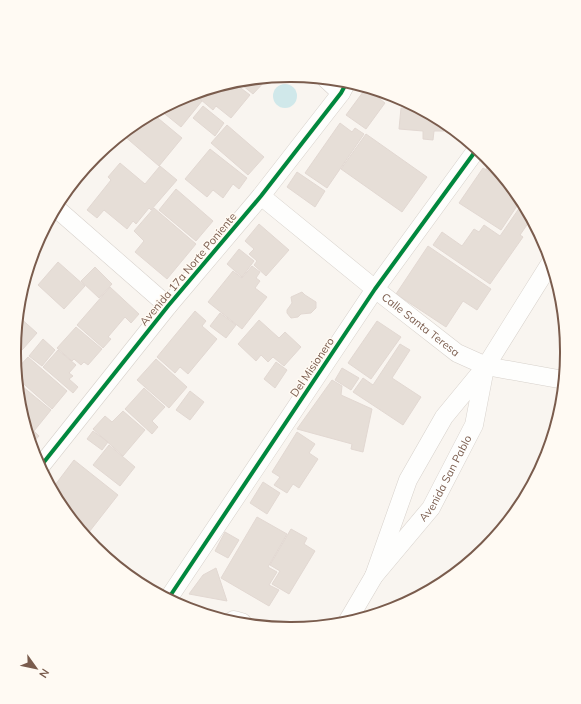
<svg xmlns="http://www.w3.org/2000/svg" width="581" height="704" font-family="Mulish,sans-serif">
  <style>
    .water { fill: #d0e8ea }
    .building { fill: #e6ded7; stroke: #e2d8d2 }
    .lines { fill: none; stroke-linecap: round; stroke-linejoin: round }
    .street-casing { stroke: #d7d1cb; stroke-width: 19 }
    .secondary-casing { stroke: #d9d2cb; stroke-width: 23 }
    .street { stroke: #fefefd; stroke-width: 18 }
    .secondary { stroke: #fefefd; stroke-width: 22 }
    .cycleway-casing { stroke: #fffaf3; stroke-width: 6 }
    .cycleway { stroke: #00873e; stroke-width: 4 }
    .labels { text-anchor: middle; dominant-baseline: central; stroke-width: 3; stroke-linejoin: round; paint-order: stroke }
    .street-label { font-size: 11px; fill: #7a5c4d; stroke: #fffaf3 }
    .rim { fill: none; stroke: #7a5c4d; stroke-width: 2 }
  </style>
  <rect width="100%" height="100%" fill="#f9f5f0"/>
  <path class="water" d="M273 96a12 12 0 1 1 24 0a12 12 0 1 1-24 0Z"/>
  <path class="building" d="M268,78L253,94L237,81Z
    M233,82L250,95L231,118L216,106L213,110L200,99L208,89Z
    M366,88L385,103L366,129L346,115Z
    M377,91L391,95L388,100Z
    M193,94L202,101L181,127L160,110L185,96Z
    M203,106L224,123L215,136L193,118Z
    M401,108L420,109L444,122V131H434L433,140L423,139V131L399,129Z
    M153,114L182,138L159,166L122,134L137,122Z
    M340,123L352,132L355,128L364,134L327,188L305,173Z
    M227,125L264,157L248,175L211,143Z
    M366,134L427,177L402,212L341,169Z
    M210,149L247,178L239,189L233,184L223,198L213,190L207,197L185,179Z
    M490,162L506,181L486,169Z
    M120,163L145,184L160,166L177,180L151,210L149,208L136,224L133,221L127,229L104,210L97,218L87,210L111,180L108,177Z
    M483,168L509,184L521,200L501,230L459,203Z
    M297,172L325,191L315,207L287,187Z
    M176,189L213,221L196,241L159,210Z
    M520,207L528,212L531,219L520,235L523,237L490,284L433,245L442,232L462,246L474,229L479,232L484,225L500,236Z
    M154,208L196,244L167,279L135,252L144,241L134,231Z
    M259,224L289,250L266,276L254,265L257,261L249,254L254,249L245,241Z
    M428,246L491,289L477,310L463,301L446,327L396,294Z
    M239,249L254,261L242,277L227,264Z
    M58,262L85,286L64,309L38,285Z
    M252,266L260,272L256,278L260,281L255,288L267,297L242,329L208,302L233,271L242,278Z
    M95,267L112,284L99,298L81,281Z
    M110,287L139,314L131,323L125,317L108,337L111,339L103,348L77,325Z
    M302,292L305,295L316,302V308L311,313L301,314L298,317L291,318L287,313V310L292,303L291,297Z
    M195,311L206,321L202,326L217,339L188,374L180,367L175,373L157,357Z
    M220,313L236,325L226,338L210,326Z
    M18,316L37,333L15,358L14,352Z
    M259,320L279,338L285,332L301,347L284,366L273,357L268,362L261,355L256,361L238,344Z
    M377,321L401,337L371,379L348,363Z
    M76,327L102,349L88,365L84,362L81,365L74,359L72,361L57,348Z
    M43,339L55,350L42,366L29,356Z
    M400,344L410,350L392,378L421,397L403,425L353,392L363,378L373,385Z
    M58,350L76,365L69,373L73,376L69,379L78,387L73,393L43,367Z
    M28,357L67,391L52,409L17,378L16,370Z
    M156,359L187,387L169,408L137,380Z
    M276,362L287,370L275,388L264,379Z
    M342,368L359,378L351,390L335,380Z
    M332,380L342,386L341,395L372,409L363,452L351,449L352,444L297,429Z
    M17,382L51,410L34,431L39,436L31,445L19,406Z
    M144,388L165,407L152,421L158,427L152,434L125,409Z
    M190,391L204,402L190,420L176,410Z
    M123,411L145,430L123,456L93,429L105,416L112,422Z
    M93,431L108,442L102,450L87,439Z
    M297,432L315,444L309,453L318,459L299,488L293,484L287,493L274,485L280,477L272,472Z
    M109,445L135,467L120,486L93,465Z
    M74,460L118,495L86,536L60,505L52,489Z
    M263,482L280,493L267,514L250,503Z
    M257,517L287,534L268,567L277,572L269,585L279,590L269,606L221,578Z
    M291,529L307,538L304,544L315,551L289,594L272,584L280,571L270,565Z
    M225,532L239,540L228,558L215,551Z
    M216,568L227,601L189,594L203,575Z"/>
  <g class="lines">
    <g class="street-casing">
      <g id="street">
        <path d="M326,79L341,93"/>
        <path id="s1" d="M261,196L375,289L457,353L486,366L564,380"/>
        <path d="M56,208L168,306"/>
        <path d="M40,467L168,306L261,196L341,93L347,82"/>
        <path d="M374,576L408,480L444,417L486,366L551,262"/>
        <path d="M168,599L375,289L477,149"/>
        <path id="s2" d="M347,622L374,576L431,508L474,425L485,368"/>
      </g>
    </g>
    <g class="secondary-casing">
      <path id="secondary" d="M234,622L241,624"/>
    </g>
    <use href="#street" class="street"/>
    <use href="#secondary" class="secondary"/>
    <g class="cycleway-casing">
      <path id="cycleway" d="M40,467L168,306L261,196L341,93L347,82
        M168,599L375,289L477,149"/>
    </g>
    <use href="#cycleway" class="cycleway"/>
  </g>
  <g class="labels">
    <g class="street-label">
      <text transform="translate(188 269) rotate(-50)">Avenida 17a Norte Poniente</text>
      <text stroke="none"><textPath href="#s1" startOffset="205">Calle Santa Teresa</textPath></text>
      <text transform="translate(312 367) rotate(-56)">Del Misionero</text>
      <text stroke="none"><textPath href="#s2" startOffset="175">Avenida San Pablo</textPath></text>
    </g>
  </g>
  <path d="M0 0H581V704H0ZM290 82H291A269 269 0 0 1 560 351V353A269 269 0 0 1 291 622H290A269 269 0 0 1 21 353V351A269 269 0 0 1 290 82Z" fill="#fffaf3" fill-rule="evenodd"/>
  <path class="rim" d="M290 82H291A269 269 0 0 1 560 351V353A269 269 0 0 1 291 622H290A269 269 0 0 1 21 353V351A269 269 0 0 1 290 82Z"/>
  <g transform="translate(36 668) rotate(123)" stroke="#fffaf3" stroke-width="3" paint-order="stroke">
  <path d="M0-3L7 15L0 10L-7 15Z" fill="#7a5c4d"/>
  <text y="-6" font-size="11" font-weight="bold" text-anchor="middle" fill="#7a5c4d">N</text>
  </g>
</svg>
